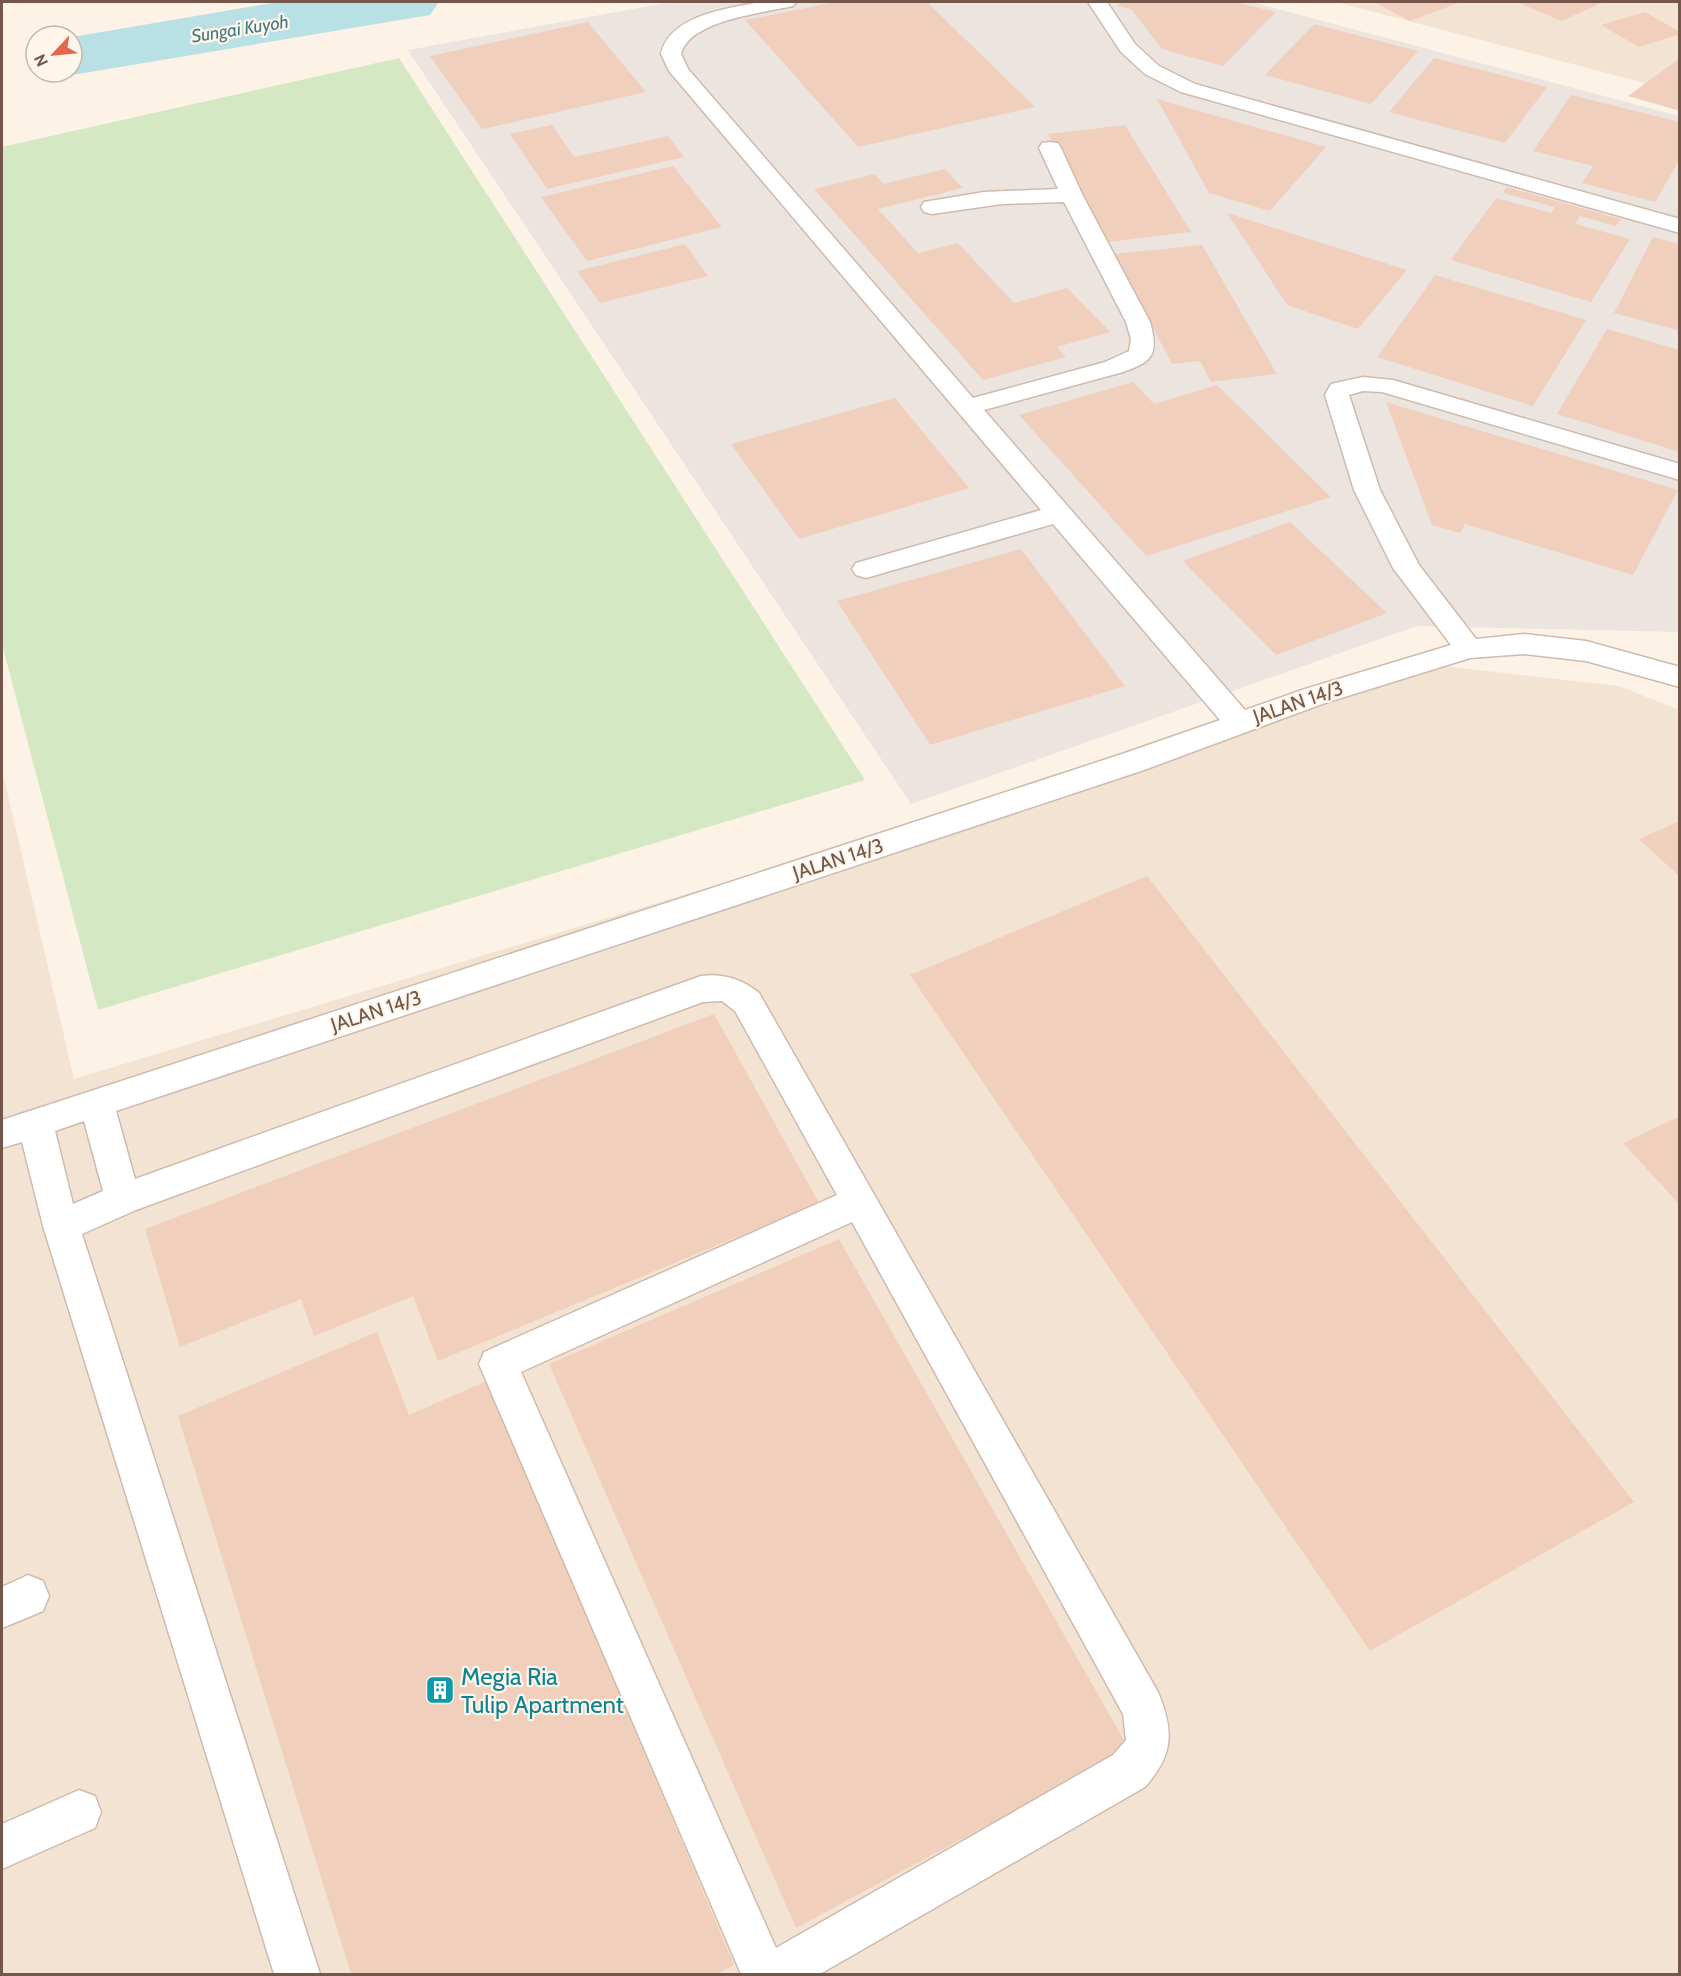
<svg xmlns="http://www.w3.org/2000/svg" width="1681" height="1976" font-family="Cabin,sans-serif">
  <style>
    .residential { fill: #f3e3d3 }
    .industrial { fill: #ece4df }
    .green { fill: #d4e9c3 }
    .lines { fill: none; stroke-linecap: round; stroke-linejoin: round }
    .river { fill: #b9e1e5; fill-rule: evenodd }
    .building { fill: #f1cfbd }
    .minor-casing { stroke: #cfbbae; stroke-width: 3 }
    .minor { fill: #fff; fill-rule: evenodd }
    .labels { text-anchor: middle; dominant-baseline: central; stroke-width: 4.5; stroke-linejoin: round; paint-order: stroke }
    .far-water-label { font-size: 18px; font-style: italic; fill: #417880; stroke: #fff6eb }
    .street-label { font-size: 20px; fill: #74574a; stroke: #fff6eb }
    .near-culture-label { font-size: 24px; fill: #0d838f; stroke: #fff6eb; text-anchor: start }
  </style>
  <rect width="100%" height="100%" fill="#fcf2e5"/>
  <path class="residential" d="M1336,2H1679V92Z
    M1442,666L1619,686L1679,710V1974H2V770L74,1079Z"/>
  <path class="industrial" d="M672,2H1251L1679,116V632L1417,626L911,804L408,50Z"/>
  <path class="green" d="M399,58L865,780L98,1010L2,644V147Z"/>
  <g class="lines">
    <path class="river" d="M278,2H439L430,15L72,75L58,72H72V37Z"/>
  </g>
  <path class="building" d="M836,2H927L1035,107L858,147L745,20Z
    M1122,2H1234L1276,12L1223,66L1162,49L1131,9L1117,6Z
    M1374,2H1461L1410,21Z
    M1518,2H1604L1561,21Z
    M1645,12L1680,32V34L1639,47L1601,25Z
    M588,22L646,92L482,129L430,56Z
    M1314,24L1418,51L1371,104L1265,75Z
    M1434,58L1547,87L1505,143L1389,112Z
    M1680,58V111L1628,96Z
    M1571,95L1680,122V159L1655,202L1582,183L1593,166L1533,151Z
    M1157,99L1326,147L1270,211L1209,193Z
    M552,125L574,157L668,136L684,157L547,189L510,134Z
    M1125,125L1191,232L1109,242L1048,134Z
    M673,166L722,227L587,261L541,197Z
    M945,169L963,188L878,209L918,253L958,243L1014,303L1067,288L1110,332L1057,347L1066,357L983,380L814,189L875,174L883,184Z
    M1507,187L1620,219L1616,226L1580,216L1575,224L1630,239L1591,302L1451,260L1496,198L1551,213L1555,207L1503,193Z
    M1227,213L1407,270L1358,329L1287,305Z
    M1653,237L1680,244V331L1614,313Z
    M685,244L708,276L600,303L577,271Z
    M1202,245L1277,374L1211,382L1200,361L1172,364L1114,254Z
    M1435,275L1586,320L1533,406L1377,357Z
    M1607,329L1680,350V452L1557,414Z
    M1133,382L1154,404L1217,385L1331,497L1146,556L1019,415Z
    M895,398L969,488L799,539L731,444Z
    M1386,402L1678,490L1633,575L1465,524L1460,533L1432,525Z
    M1290,522L1387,613L1276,655L1183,561Z
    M1021,549L1125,686L930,745L837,601Z
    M1680,821V877L1639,839Z
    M1147,876L1634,1502L1370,1651L910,975Z
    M714,1014L819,1203L438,1361L413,1296L314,1336L301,1299L180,1347L145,1229Z
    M1680,1116V1205L1623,1143Z
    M839,1239L1129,1749L796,1928L549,1364Z
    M377,1332L409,1415L487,1381L734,1965L716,1974H351L178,1416Z"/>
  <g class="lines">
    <g class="minor-casing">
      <path id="minor" d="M760,2H796L793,6C763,13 689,20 681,54L688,69L973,398L1105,362L1129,351L1131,339L1126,322L1064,202L1002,204L932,214L924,212L921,207L924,202L984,192L1058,189L1039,148L1042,143L1050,142L1058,143L1061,148L1083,196L1150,322C1159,354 1153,362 1123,372L984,410L1245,710L1305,689L1451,645L1393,568L1354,490L1325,395L1331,384L1363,377L1393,380L1680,464V480L1382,392L1363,391L1349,395L1380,490L1419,565L1476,639L1524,634L1586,641L1680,667V687L1586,661L1524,654L1470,658L1325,703L1144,770L116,1111L135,1179L701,976C723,973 742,979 759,993L1158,1692C1174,1731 1174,1754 1145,1787L820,1974H741L479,1364L484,1352L837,1195L735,1011L722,1001L703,1002L136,1210L82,1234L320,1974H274L43,1226L22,1142L2,1148V1120L1122,754L1220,720L1053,524L866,578L856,575L852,569L856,563L1041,510L669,71L661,54C670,15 726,9 760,2ZM84,1121L103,1191L73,1204L55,1131ZM852,1222L1123,1714L1126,1740L1113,1755L776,1948L521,1372Z
        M1088,2H1107L1135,44L1159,66L1195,84L1680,219V233L1181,92L1145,74L1121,52Z
        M28,1575L43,1581L49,1596L43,1611L2,1628V1587Z
        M79,1790L95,1796L101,1812L95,1828L2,1869V1824Z"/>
    </g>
    <use href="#minor" class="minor"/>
  </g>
  <defs>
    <g id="building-square" transform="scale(1.5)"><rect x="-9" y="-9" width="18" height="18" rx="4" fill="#0f9aa8" stroke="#fff6eb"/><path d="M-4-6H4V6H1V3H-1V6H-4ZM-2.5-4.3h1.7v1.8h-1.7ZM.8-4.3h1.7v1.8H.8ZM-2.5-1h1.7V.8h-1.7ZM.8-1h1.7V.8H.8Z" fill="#fff"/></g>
  </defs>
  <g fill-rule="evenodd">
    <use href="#building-square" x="440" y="1690"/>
  </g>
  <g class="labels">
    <g class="far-water-label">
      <text transform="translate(240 29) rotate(-9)">Sungai Kuyoh</text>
    </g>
    <g class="street-label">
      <text transform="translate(1298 702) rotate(-19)">JALAN 14/3</text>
      <text transform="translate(838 859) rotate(-18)">JALAN 14/3</text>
      <text transform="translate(376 1011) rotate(-18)">JALAN 14/3</text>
    </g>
    <g class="near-culture-label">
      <text x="461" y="1676">Megia Ria<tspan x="461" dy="28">Tulip Apartment</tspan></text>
    </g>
  </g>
  <rect width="1681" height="1976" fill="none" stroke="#74574a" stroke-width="6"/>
  <g transform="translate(54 54) rotate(244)"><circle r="28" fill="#fff6eb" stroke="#c7b6ab" stroke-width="1.5"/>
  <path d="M0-4.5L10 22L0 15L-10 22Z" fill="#e3674c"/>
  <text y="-9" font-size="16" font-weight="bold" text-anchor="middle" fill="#74574a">N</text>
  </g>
</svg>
